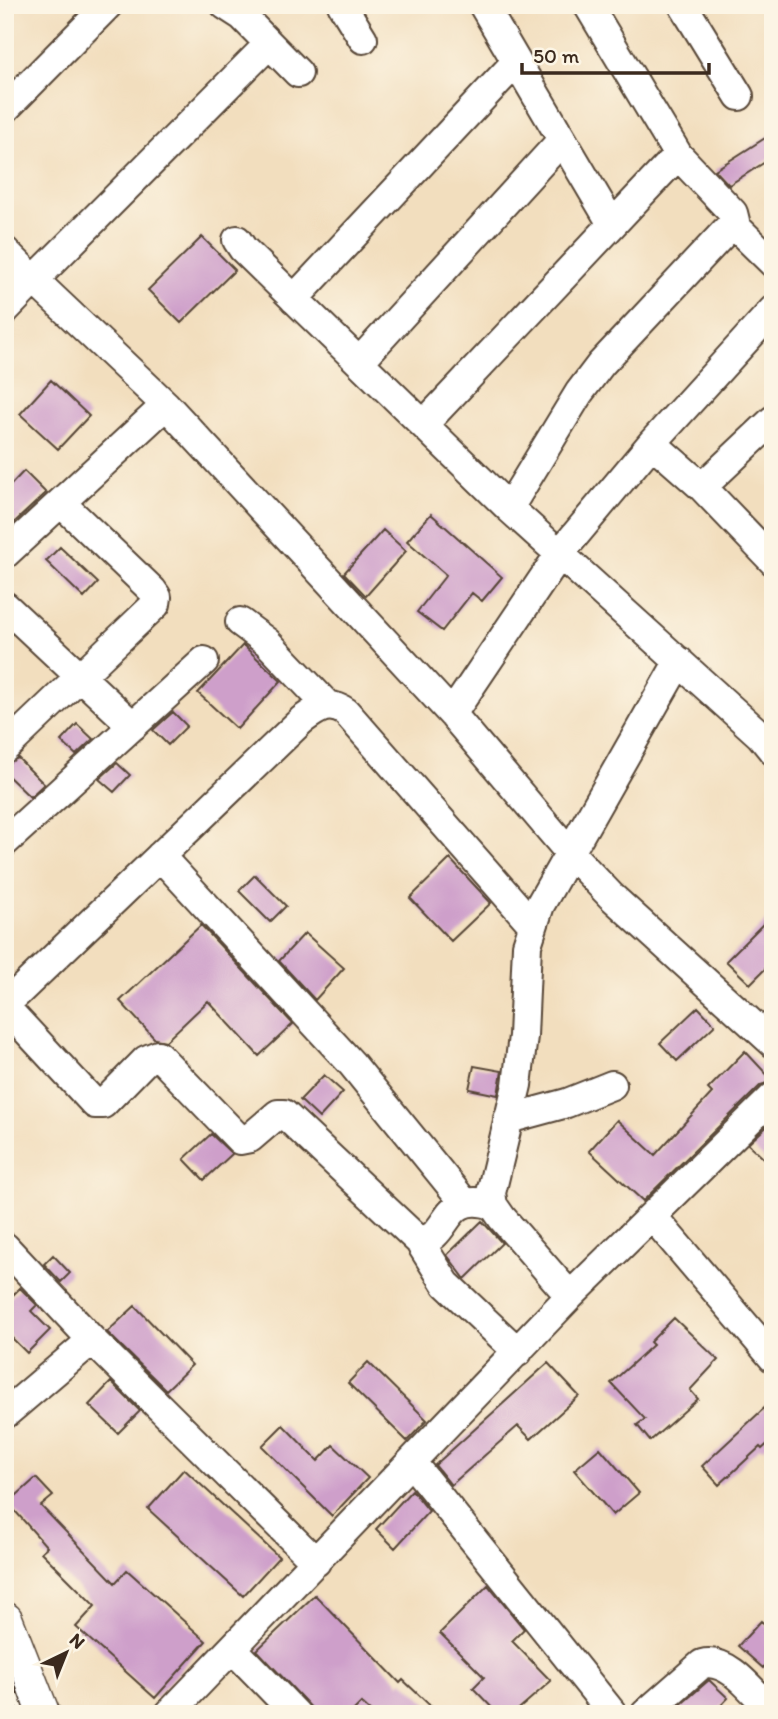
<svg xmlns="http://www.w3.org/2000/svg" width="778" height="1719" font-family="Itim,sans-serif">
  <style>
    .building { fill: #ce9fca }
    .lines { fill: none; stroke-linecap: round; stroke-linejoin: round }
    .minor-casing { stroke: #564536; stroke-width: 32 }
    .major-casing { stroke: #564536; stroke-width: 38 }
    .minor { stroke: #fff; stroke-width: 28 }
    .major { stroke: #fff; stroke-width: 35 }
    .rail-casing { stroke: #3b2a1e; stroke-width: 8 }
    .rail { stroke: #fcf5e5; stroke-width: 5; stroke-dasharray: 16; stroke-linecap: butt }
  </style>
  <rect width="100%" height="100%" fill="#fcf5e5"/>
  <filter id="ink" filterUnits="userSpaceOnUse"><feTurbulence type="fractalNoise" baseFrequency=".0143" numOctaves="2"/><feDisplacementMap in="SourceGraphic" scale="14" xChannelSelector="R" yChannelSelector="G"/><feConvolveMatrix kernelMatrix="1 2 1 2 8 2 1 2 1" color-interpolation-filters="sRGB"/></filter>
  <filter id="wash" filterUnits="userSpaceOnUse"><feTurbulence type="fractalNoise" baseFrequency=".00686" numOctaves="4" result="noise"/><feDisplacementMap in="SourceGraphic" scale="28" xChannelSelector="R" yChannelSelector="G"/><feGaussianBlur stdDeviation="1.57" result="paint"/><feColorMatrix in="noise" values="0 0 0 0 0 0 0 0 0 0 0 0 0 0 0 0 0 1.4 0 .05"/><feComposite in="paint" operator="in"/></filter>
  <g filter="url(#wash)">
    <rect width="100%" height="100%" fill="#f2debe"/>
    <g id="blocks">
      <path class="building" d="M773,133V157L729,185L715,170Z
        M202,237L235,270L181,323L148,290Z
        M51,380L89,416L58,449L20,414Z
        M24,471L46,493L5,531V491Z
        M431,514L502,577L482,601L472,593L442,631L417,612L446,575L407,541Z
        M383,530L406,551L366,596L344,573Z
        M60,547L98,583L84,598L46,561Z
        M243,645L281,681L237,729L198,693Z
        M173,712L187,726L168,745L153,730Z
        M77,724L93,739L76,755L61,741Z
        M18,758L44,784L30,797L5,773V764Z
        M117,763L130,775L114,792L99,779Z
        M450,859L491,903L451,941L410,898Z
        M255,875L286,906L270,922L239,891Z
        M773,914V961L750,984L726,961Z
        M201,925L293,1024L259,1056L208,1001L166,1041L155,1039L120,1001Z
        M305,933L344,968L315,1000L279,961Z
        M698,1007L715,1025L677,1061L660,1043Z
        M745,1051L773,1081L761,1085L643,1201L589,1151L617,1120L655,1155L712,1093L708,1089Z
        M474,1066L502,1071L498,1095L469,1089Z
        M324,1075L343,1092L319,1118L300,1100Z
        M773,1121V1167L748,1144Z
        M211,1134L232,1154L204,1180L184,1159Z
        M482,1221L502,1243L465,1279L447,1255Z
        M53,1255L70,1273L61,1282L44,1264Z
        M20,1288L37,1305L31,1311L50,1330L27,1353L5,1331V1303Z
        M135,1306L192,1365L166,1390L107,1332Z
        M674,1318L718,1360L690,1390L698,1399L650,1441L637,1425L645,1419L611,1383L653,1345L650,1342Z
        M368,1362L427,1420L407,1441L348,1383Z
        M548,1363L579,1396L531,1439L518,1426L451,1485L435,1465Z
        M111,1382L140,1411L118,1433L89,1405Z
        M773,1400V1439L762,1449L760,1447L719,1485L702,1466Z
        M283,1425L318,1461L333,1445L368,1478L332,1516L262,1446Z
        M600,1448L639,1493L613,1515L574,1470Z
        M184,1469L279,1557L243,1596L148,1509Z
        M36,1478L53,1496L41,1506L115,1583L127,1570L206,1641L155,1698L76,1627L95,1606L41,1552L47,1547L8,1503Z
        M412,1490L429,1511L395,1548L376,1529Z
        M488,1585L524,1629L512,1641L551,1681L513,1714H498L473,1688L484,1677L440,1633Z
        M315,1595L400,1683L403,1680L439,1714H373L361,1703L350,1714H317L257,1650Z
        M761,1621L773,1631V1657L763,1668L738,1646Z
        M709,1680L728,1698L713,1714H670Z"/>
    </g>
  </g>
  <g filter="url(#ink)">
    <use href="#blocks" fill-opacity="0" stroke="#564536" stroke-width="2"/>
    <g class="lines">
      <g class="minor-casing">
        <path id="minor" d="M225,5L242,16L298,73
          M342,5L363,39
          M483,5L612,224
          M683,5L739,96
          M5,109L108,5
          M733,224L773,263
          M237,240L243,249L509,508L760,735L773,751
          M5,251L34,280L269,44
          M294,299L516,62
          M5,310L34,280L166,405L452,714L569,852L611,896L773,1043
          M360,361L562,140
          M425,423L678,155
          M652,443L702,487L773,561
          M702,487L773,420
          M509,508L579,393L601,364L735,221L733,213L678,155L588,5
          M5,554L166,405
          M5,606L133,726
          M240,622L267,642L327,705
          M452,714L561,552L652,443L773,310
          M5,748L156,604L157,597L152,590L61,503
          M5,842L204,661
          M160,856L352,1064L464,1202
          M5,1005L302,720C317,709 329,700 346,712L532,924
          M5,1007L95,1104H103L146,1060L158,1055L240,1140L250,1138L278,1114H284L419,1241C451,1239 441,1189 493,1205
          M508,1119L567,1103L612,1085
          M653,1217L773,1358
          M419,1241L446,1284L518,1352
          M5,1247L92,1340L316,1562
          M570,1296L502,1218L493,1205L491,1193L517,1085L523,1036L527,945L540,905L679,661
          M5,1414L92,1340
          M412,1463L613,1714
          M233,1649L296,1714
          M169,1714L570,1296L773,1097
          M645,1714L702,1664C729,1657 754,1694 773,1712"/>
      </g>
      <g class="major-casing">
        <path id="major" d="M5,1620L42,1714"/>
      </g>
      <use href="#minor" class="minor"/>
      <use href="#major" class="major"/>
      <g class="rail-casing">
        <path id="rail" d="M5,1665L22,1714"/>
      </g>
      <use href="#rail" class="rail"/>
    </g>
  </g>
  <rect width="778" height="1719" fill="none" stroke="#fcf5e5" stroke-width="28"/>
  <g transform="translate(66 1653) rotate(43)" stroke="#fcf5e5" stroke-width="5" paint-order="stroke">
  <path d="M0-5L12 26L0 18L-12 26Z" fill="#3b2a1e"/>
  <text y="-10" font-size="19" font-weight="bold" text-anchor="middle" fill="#3b2a1e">N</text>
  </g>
  <path d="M522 63v10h187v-10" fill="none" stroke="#3b2a1e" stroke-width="3.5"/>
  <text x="533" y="63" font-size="21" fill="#3b2a1e" stroke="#fcf5e5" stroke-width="5" paint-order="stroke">50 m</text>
</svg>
